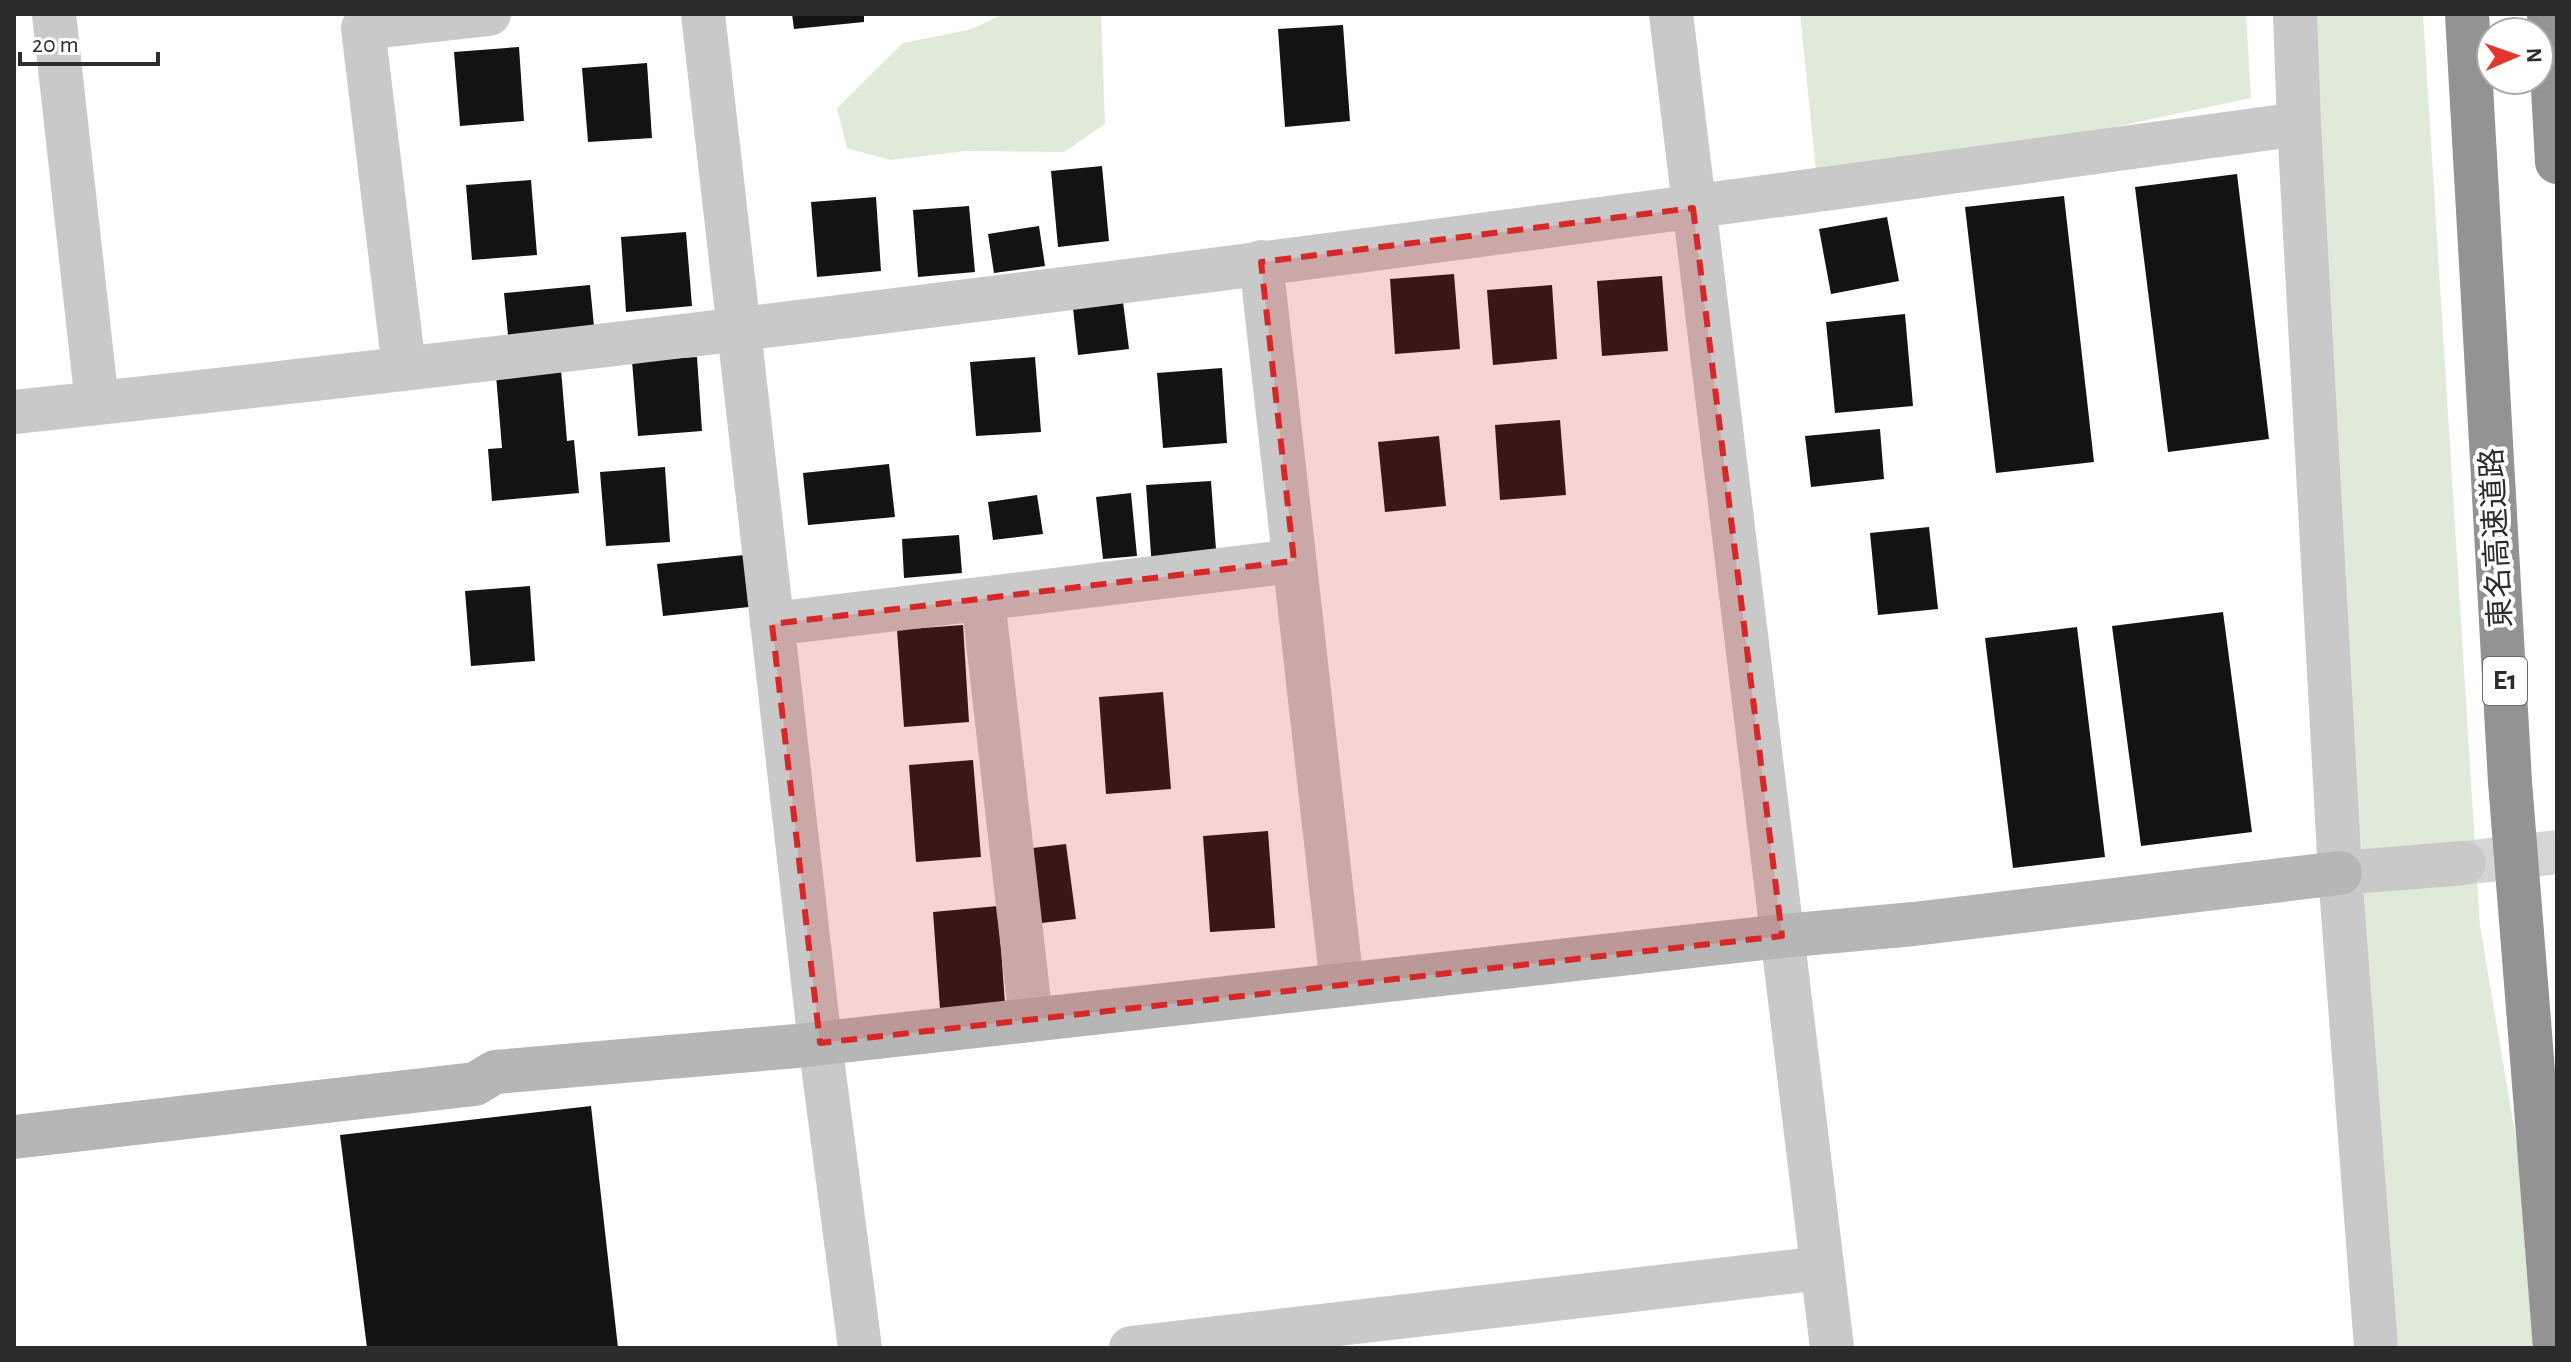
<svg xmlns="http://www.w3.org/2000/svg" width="2571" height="1362" font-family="'Alegreya Sans','Noto Sans JP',sans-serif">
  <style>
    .green { fill: #e0ead9 }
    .building { fill: #131313 }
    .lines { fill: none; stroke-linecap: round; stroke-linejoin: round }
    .street-tunnel { stroke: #d5d5d5; stroke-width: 44; stroke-dasharray: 44 22; stroke-linecap: butt }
    .street { stroke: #c9c9c9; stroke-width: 44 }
    .secondary { stroke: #b6b6b6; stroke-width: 44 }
    .highway { stroke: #939393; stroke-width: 44 }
    .marked { fill: #d62828; fill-opacity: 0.2; stroke: #d62828; stroke-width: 6; stroke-dasharray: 16 10; stroke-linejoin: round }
    .labels { text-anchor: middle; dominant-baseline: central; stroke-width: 8; stroke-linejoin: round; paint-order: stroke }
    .shield { fill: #fff; stroke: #6b6b6b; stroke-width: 2 }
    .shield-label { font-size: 28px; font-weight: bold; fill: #2c2c2c }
    .street-label { font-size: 30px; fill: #2c2c2c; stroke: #fff }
  </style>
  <rect width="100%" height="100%" fill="#fff"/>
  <path class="green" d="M1003,14H1101L1105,124L1064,152L966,151L890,160L847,148L837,108L903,43L972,29Z
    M1800,14H2246L2251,98L1818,190Z
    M2301,14H2423L2480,926L2532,1234L2536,1348H2380Z"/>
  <path class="building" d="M792,14H864V22L794,29Z
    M1343,25L1350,121L1285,127L1278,29Z
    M519,47L524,121L460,126L454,52Z
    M647,63L652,138L588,142L582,68Z
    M1102,166L1109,241L1058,247L1051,171Z
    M2237,174L2269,439L2168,452L2135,187Z
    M531,180L537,255L472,260L466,185Z
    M2064,196L2094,462L1996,473L1965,207Z
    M876,197L881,271L817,277L811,202Z
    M969,206L975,272L918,277L913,210Z
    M1887,217L1899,281L1831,294L1819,229Z
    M1039,226L1045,266L994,273L988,234Z
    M686,232L692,306L626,312L621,237Z
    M1454,274L1460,349L1395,354L1390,279Z
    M1662,276L1668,351L1602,356L1597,281Z
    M590,285L595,337L509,346L504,293Z
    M1552,285L1557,359L1493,365L1487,290Z
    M1123,302L1129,349L1078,355L1073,308Z
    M1905,314L1913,406L1835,413L1826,322Z
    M697,357L702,431L638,436L632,361Z
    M1035,357L1041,432L976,436L970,362Z
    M1222,368L1227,443L1163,448L1157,373Z
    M561,370L567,441L574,440L579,493L492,501L488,449L502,448L496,375Z
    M1560,420L1566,495L1500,500L1495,425Z
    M1880,429L1884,479L1811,487L1805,436Z
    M1439,436L1446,506L1385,512L1378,442Z
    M889,464L895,517L808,525L803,473Z
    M665,467L670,542L606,546L600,472Z
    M1211,481L1218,577L1153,582L1146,485Z
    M1131,493L1137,556L1103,559L1096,497Z
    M1037,495L1043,534L993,540L988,502Z
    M1929,527L1938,609L1878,615L1870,533Z
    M959,535L962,573L904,578L902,539Z
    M744,555L749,607L663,616L657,564Z
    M530,586L535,661L471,666L465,591Z
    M2223,612L2252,832L2141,846L2112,626Z
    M963,625L969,722L904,727L897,630Z
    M2077,627L2105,857L2013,868L1985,638Z
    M1163,692L1171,789L1106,794L1099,697Z
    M973,760L981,857L916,862L909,765Z
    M1268,831L1275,928L1210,932L1203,836Z
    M1066,844L1076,919L1033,924L1024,849Z
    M998,906L1005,1004L940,1009L933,912Z
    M591,1106L618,1348H367L340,1135Z"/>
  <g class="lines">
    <path class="street-tunnel" d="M2464,863L2557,852"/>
    <path class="street" d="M54,14L97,403
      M703,14L820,1043L860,1348
      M1671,14L1832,1348
      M2295,14L2299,124L2340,873L2376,1348
      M1261,262L1342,985
      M404,368L363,28L489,14
      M14,412C777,331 1539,229 2299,124
      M983,599L1031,1019
      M772,624L1294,561
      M2340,873L2464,863
      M1131,1348L1822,1268"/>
    <path class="secondary" d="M14,1137L475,1084L495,1072L797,1046L1782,936L1914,924L2340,873"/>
    <path class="highway" d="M2467,14L2510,782L2555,1348
      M2549,14L2557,162"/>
  </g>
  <path class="marked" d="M1693,208L1782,936L820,1043L772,624L1294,561L1261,262Z"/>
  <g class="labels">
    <rect class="shield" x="2483" y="657" width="44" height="48" rx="6"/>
    <g class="shield-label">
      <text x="2505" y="681">E1</text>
    </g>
    <g class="street-label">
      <text transform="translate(2497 538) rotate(-93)">東名高速道路</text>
    </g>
  </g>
  <rect width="2571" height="1362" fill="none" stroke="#2c2c2c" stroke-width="32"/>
  <g transform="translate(2515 56) rotate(88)"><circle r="38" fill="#ffffff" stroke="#ababab" stroke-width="2"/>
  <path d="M0-6L14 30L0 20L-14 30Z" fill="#e3372e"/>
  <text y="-12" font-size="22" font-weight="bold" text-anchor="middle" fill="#2c2c2c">N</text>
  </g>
  <path d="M20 52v12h138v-12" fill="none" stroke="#2c2c2c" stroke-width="4"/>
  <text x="32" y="52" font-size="24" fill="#2c2c2c" stroke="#ffffff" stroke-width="6" paint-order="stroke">20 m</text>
</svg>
